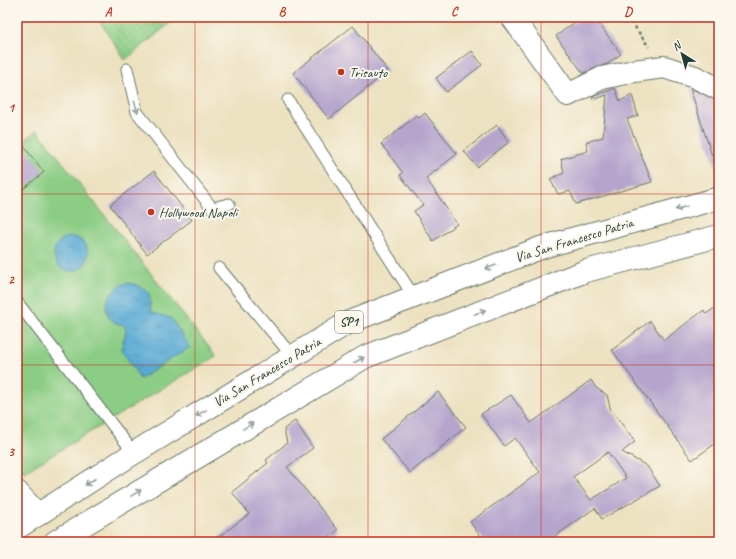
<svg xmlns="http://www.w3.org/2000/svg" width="736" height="559" font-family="Caveat,sans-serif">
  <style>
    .grass { fill: url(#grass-dots); stroke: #56855c }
    .green { fill: #8ccd85; stroke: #56855c }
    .water { fill: url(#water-ripples); stroke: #3c7484 }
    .building { fill: #b5a5cd; fill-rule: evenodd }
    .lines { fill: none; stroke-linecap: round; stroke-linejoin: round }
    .service-casing { stroke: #677665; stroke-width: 13 }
    .minor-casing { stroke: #677665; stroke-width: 24 }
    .primary-casing { stroke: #677665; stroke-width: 24 }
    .path { stroke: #677665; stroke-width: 2.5; stroke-dasharray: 3 3; stroke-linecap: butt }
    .service { stroke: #fff; stroke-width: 11 }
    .minor { stroke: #fff; stroke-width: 22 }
    .primary { stroke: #fff; stroke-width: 22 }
    .oneway { stroke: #8f9e9a }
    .grid { fill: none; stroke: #c8321e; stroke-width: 1; stroke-opacity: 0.55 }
    .poi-dot { fill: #c8321e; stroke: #fbf7ec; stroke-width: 1.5 }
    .labels { text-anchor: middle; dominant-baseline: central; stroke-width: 4; stroke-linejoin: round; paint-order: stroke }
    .shield { fill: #fbf7ec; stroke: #61756b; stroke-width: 1 }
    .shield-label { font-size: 13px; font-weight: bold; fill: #1f3d34 }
    .poi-label { font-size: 14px; fill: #1f3d34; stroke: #fbf7ec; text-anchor: start }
    .street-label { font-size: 14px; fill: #1f3d34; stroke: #fbf7ec }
    .neatline { fill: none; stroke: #c8321e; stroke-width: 1.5 }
    .grid-label { font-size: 13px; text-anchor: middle; font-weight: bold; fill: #c8321e }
  </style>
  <defs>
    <pattern id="grass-dots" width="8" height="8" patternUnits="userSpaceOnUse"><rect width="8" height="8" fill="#8ccd85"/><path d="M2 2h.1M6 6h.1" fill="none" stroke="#72a86e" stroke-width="1.8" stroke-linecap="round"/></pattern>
    <pattern id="water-ripples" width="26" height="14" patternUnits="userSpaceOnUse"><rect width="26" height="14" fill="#59aad4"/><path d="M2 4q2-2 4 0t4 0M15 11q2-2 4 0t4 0" fill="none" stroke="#498cad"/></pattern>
  </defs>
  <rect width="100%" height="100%" fill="#fbf7ec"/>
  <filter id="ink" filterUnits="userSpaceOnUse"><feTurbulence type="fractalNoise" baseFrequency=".025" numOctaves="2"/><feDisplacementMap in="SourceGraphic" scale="8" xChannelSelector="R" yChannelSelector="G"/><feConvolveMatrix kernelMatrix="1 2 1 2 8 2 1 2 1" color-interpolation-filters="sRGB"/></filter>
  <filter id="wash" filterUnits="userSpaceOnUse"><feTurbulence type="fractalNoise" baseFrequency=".012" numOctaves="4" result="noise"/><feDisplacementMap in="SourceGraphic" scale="16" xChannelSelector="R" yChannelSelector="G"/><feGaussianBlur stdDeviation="0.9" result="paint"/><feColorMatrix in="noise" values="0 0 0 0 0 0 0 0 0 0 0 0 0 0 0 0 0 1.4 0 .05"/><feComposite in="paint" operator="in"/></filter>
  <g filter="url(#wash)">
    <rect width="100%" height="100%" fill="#ece1c0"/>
    <path class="grass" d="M97,17H178L125,60Z"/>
    <path class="green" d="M37,130L216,356L24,472L17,465V147Z"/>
    <path class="water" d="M54 254a17 17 0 1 1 34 0a17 17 0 1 1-34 0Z
      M127,283L138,285L149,293L151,312L171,318L190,347L140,379L122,350C121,340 129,334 124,325C121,324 117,324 115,322C96,311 111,287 127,283Z"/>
    <g id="blocks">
      <path class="building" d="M582,17H594L621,54L607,64L583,73L556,36Z
        M353,26L388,71L329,119L293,73Z
        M472,51L482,65L446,92L436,78Z
        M615,88L620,101L632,95L638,116L627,119L652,182L576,204L570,191L558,194L550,179L564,173L561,159L588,151L586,142L603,137L607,95L593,100L592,97Z
        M690,88L719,101V167L716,168Z
        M425,113L457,154L426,178L457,224L433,241L414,211L423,205L400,175L403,173L381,144L417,115L419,118Z
        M497,125L509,142L477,167L464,151Z
        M17,138L44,172L17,194Z
        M154,171L192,220L147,254L110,205Z
        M719,305V441L692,460L612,350L650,321L664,340L704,310L706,314Z
        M591,380L596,388L607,395L610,408L635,442L622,452L647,466L660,486L602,519L595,508L547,542H485L470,522L540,472L515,438L504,446L481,414L511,395L531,423ZM608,452L626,478L591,500L573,477Z
        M438,392L466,427L410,473L381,439Z
        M295,421L313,448L287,467L338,530L323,542H212L249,514L232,492L268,463L266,460L287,443L284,429Z"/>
    </g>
  </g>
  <g filter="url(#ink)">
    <use href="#blocks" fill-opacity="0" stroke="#677665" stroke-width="1"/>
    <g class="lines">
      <g class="service-casing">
        <path id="service" d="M127,69L137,112L212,208L229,204
          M288,100L414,297
          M219,268L293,357
          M17,302L134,453"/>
      </g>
      <g class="minor-casing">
        <path id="minor" d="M512,17L568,95L602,78L634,71L664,67L695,77L719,89
          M17,492L38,515"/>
      </g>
      <g class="primary-casing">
        <path id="primary" d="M17,528L134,453L349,322L543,247L719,198
          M55,542L365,357L586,271L719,236"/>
      </g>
      <path class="path" d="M628,17L649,47"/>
      <use href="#service" class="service"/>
      <use href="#minor" class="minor"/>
      <use href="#primary" class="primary"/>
    </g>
    <defs><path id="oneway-shaft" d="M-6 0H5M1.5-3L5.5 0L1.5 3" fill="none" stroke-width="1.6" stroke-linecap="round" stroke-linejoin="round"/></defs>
    <g class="oneway">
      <use href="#oneway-shaft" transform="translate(136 107) rotate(73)"/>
      <use href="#oneway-shaft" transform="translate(681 208) rotate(164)"/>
      <use href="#oneway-shaft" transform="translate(491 267) rotate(159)"/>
      <use href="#oneway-shaft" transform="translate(480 312) rotate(-21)"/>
      <use href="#oneway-shaft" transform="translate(359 360) rotate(-30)"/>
      <use href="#oneway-shaft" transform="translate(201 413) rotate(149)"/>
      <use href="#oneway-shaft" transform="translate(248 426) rotate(-31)"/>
      <use href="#oneway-shaft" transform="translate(90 482) rotate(147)"/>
      <use href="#oneway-shaft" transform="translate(136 493) rotate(-31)"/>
    </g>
  </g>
  <path class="grid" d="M195,17V542M368,17V542M541,17V542M17,194H719M17,365H719"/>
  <g class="poi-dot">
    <circle cx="341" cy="72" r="4"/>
    <circle cx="151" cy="212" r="4"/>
  </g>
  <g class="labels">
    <rect class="shield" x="335" y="311" width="28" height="22" rx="3"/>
    <g class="shield-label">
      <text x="349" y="322">SP1</text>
    </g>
    <g class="poi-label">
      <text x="349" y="72">Trisauto</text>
      <text x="159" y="212">Hollywood Napoli</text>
    </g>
    <g class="street-label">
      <text transform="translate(574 240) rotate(-17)">Via San Francesco Patria</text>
      <text transform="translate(267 372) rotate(-31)">Via San Francesco Patria</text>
    </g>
  </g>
  <rect width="736" height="559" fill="none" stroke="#fbf7ec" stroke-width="44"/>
  <g transform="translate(682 54) rotate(323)" stroke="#fbf7ec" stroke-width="3" paint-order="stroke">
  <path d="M0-3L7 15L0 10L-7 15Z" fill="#1f3d34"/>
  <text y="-6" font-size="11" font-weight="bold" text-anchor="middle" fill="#1f3d34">N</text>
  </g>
  <rect x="22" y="22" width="692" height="515" class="neatline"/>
  <g class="grid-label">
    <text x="108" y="16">A</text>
    <text x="282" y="16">B</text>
    <text x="454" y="16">C</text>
    <text x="628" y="16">D</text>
    <text x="11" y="112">1</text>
    <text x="11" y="284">2</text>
    <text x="11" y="456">3</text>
  </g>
</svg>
